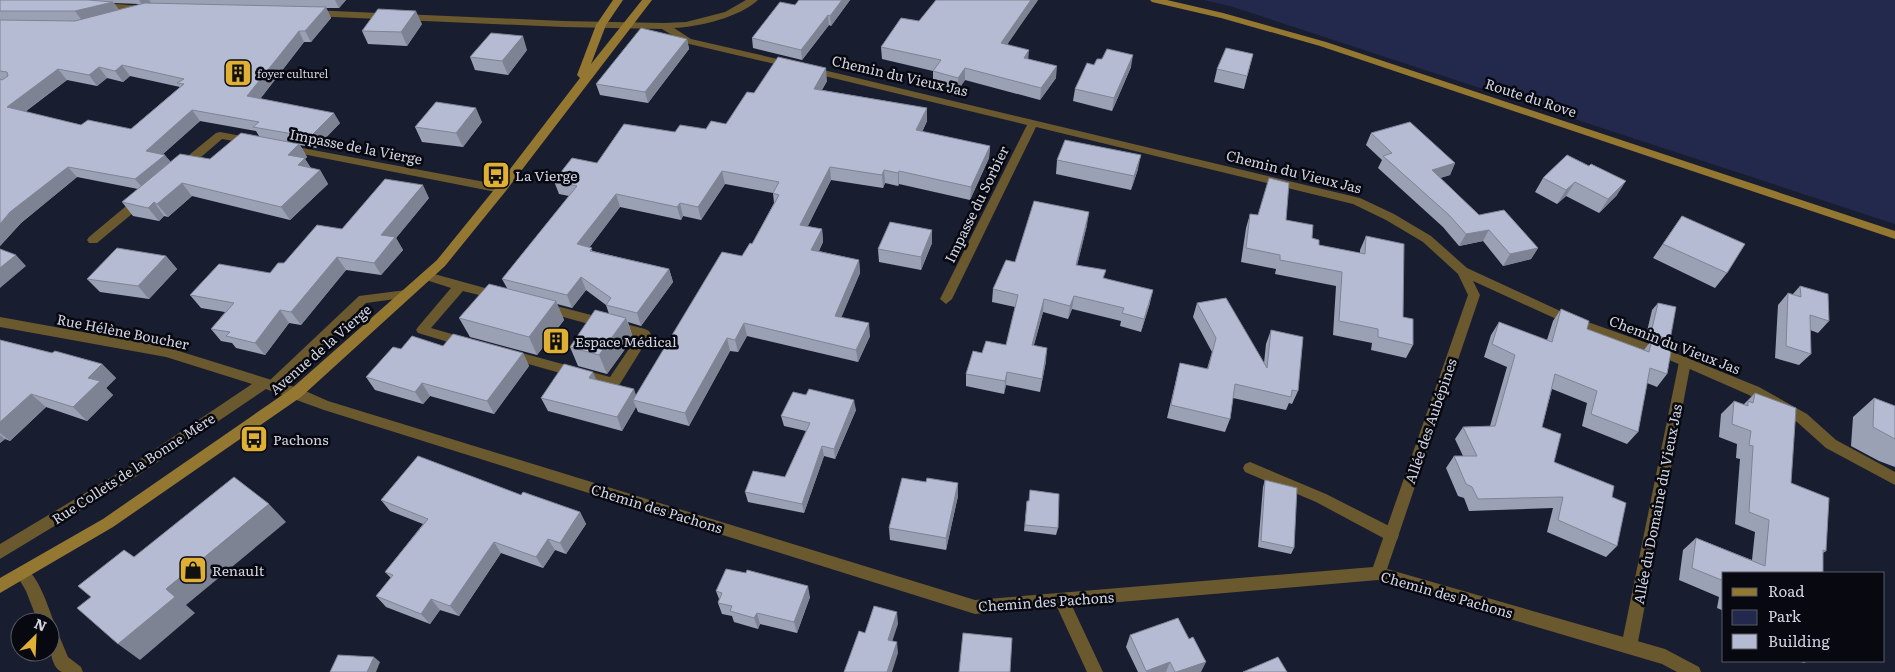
<svg xmlns="http://www.w3.org/2000/svg" width="1895" height="672" font-family="Literata,serif">
  <style>
    .green { fill: #23294c }
    .lines { fill: none; stroke-linecap: round; stroke-linejoin: round }
    .lane { fill: #6a582e; fill-rule: evenodd }
    .street { fill: #6a582e; fill-rule: evenodd }
    .secondary { fill: #947831; fill-rule: evenodd }
    .wall { fill: #9ba1b5; fill-rule: evenodd }
    .shaded-wall { fill: #7e8394 }
    .building { fill: #b4bbd3; stroke: #7e8394; fill-rule: evenodd }
    .labels { text-anchor: middle; dominant-baseline: central; stroke-width: 5; stroke-linejoin: round; paint-order: stroke }
    .far-poi-label { font-size: 11px; fill: #d1d4e1; stroke: #070810; text-anchor: start }
    .street-label { font-size: 14px; fill: #d1d4e1; stroke: #070810 }
    .poi-label { font-size: 14px; fill: #d1d4e1; stroke: #070810; text-anchor: start }
  </style>
  <rect width="100%" height="100%" fill="#191d30"/>
  <path class="green" d="M1204,0H1895V224L1233,7Z"/>
  <g class="lines">
    <path class="lane" d="M427,272L503,293L505,296L499,300L463,291L431,328L469,339L471,342L469,345L465,347L418,333L416,330L418,327L451,288L423,279L421,276Z
      M406,290L410,291L412,294L410,297L366,303L278,390L273,391L268,390L266,386L268,382L359,296Z
      M545,303L645,329L649,331L651,334L618,387L613,388L507,358L505,355L507,352L511,350L610,377L637,337L541,311L539,308L541,305Z
      M1685,357L1690,358L1691,362L1637,647L1635,652L1629,654L1623,652L1621,647L1679,362L1680,358Z
      M1250,462L1326,494L1397,530L1399,535L1397,540L1392,541L1387,540L1316,502L1245,472L1243,468L1245,464Z"/>
    <path class="street" d="M746,0H758C740,17 699,27 674,28L691,39L795,63V67L792,68L685,43L662,29L563,27L311,16L306,13L311,10L563,21L664,23L686,22L725,12Z
      M102,3L144,6L149,9L144,12L99,8V4Z
      M811,67L1360,198L1394,214L1431,236L1467,268L1571,316L1675,353L1759,387L1807,414L1836,440L1895,472V485L1826,448L1797,422L1749,395L1667,359L1563,322L1473,281L1480,295L1387,569L1665,649L1699,667L1701,672H1677L1662,664L1378,580L1072,606L1103,672H1087L1057,607L975,614L324,410L266,389L137,476L0,559V544L127,468L252,384L166,357L0,327V317L166,347L301,389L328,401L975,600L1373,567L1468,295L1458,274L1423,242L1386,220L1353,204L1036,127L952,299L946,304L940,299L1027,125L808,72V68Z
      M220,132L252,138L257,141L252,144L222,139L186,170H178L177,167L178,164L216,133Z
      M286,145L501,185L507,189L501,193L282,150L281,148Z
      M141,196L147,200L145,203L97,243H89L87,240L89,237L137,197Z
      M23,567C38,573 48,607 54,622L53,625L55,626L68,657L81,667L83,672C77,672 68,672 62,672C47,666 50,634 50,622H38L26,591L16,574L18,569Z"/>
    <path class="secondary" d="M613,0H623L606,25L591,64L642,0H652L505,192L445,266L301,397L113,527L0,593V578L103,519L291,389L437,260L497,186L580,78L577,75L596,25Z
      M1150,0H1167L1223,13L1326,42L1895,231V239L1320,46L1221,18L1152,2Z"/>
  </g>
  <path class="wall" d="M0,0H346L339,8H326L331,18L311,42H304L260,99L340,123L316,148L300,145L307,157L305,159L311,168L320,170L328,184L290,220L192,196L168,217L164,216L159,221L133,216L122,202L138,189L77,177L21,223L0,246ZM114,3L139,4L140,5L119,10ZM130,76L180,87L131,129L81,125L25,112L67,80L97,86L107,78L123,82ZM200,121L256,131L259,136L210,159L171,162L163,154Z
    M850,0L831,26L829,25L802,60L753,48L752,38L795,5Z
    M1038,0L1007,44L1056,78L1040,100L965,80L958,90L933,83V71L882,59L881,47L919,21Z
    M422,24L407,46L368,44L362,31Z
    M687,39L689,49L648,103L600,95L596,84Z
    M527,50L508,75L475,70L470,57Z
    M1253,54L1244,89L1214,82L1217,69Z
    M1094,65L1131,67L1112,111L1073,101L1075,89Z
    M827,81L822,90L927,108V121L922,132L990,146L989,158L970,200L899,184L898,186L885,183L883,188L831,180L807,227L822,229L823,242L819,251L859,260L860,273L841,317L870,336L858,362L747,336L738,352L730,351L689,426L638,412L636,407L622,431L548,411L541,398L596,380L636,396L742,256L752,244L774,203L773,193L725,184L701,220L683,216L681,220L620,207L589,248L593,251L669,269L673,282L641,326L628,322L633,338L607,374L578,366L570,347L609,314L606,305L586,290L572,308L557,304L564,320L537,355L470,337L459,318L507,288L502,279L569,196L559,194L554,181L675,132L706,129L726,124L754,93Z
    M482,122L463,147L422,142L415,127Z
    M1371,133L1455,163L1450,175L1440,178L1479,215L1538,248L1531,259L1503,266L1483,241L1459,246L1443,227L1378,168L1382,160L1366,145Z
    M1567,155L1617,195L1599,213L1566,196L1557,204L1535,192L1543,178Z
    M1057,160L1138,169L1131,190L1056,174Z
    M429,198L396,238L403,250L381,275L346,270L301,325L289,323L265,355L236,348L232,343L221,341L211,329L225,312L201,308L190,295L270,273L284,263L342,229Z
    M1250,214L1286,220L1312,238L1319,245L1360,253V250L1366,236L1403,317L1413,345L1406,358L1371,350L1372,343L1333,335L1336,286L1275,274L1276,269L1241,262L1246,228Z
    M1682,216L1727,273L1715,288L1653,258Z
    M1087,225L1077,265L1105,278L1150,303L1141,332L1120,326L1121,321L1072,309L1068,319L1043,312L1034,345L1046,361L1040,392L1006,385L1004,394L966,386V374L982,353L1006,345L1015,307L992,302L993,289L1015,262Z
    M932,230V243L921,270L879,262L878,249Z
    M166,256L177,269L149,299L100,292L87,279Z
    M1800,286L1829,321L1818,333L1810,330L1811,354L1799,365L1775,358L1778,305L1788,293L1792,295Z
    M1197,303L1264,363L1266,344L1271,330L1298,391L1292,404L1289,403L1286,410L1233,398L1230,419L1225,432L1167,418L1180,363L1207,369L1212,352L1193,317Z
    M1658,303L1670,340L1666,344L1667,374L1657,387L1647,383L1638,432L1627,444L1582,426L1587,403L1552,389L1542,427L1554,462L1612,497L1617,546L1606,557L1547,532L1553,508L1469,511L1464,498L1458,496L1446,468L1454,456H1463L1455,439L1463,427L1490,426L1507,367L1484,357L1491,335L1499,322L1547,340L1553,321L1561,309L1587,329L1644,350L1650,342L1645,340L1652,310Z
    M0,340L52,353L102,364L116,378L106,388L113,395L87,421L46,407L10,441L5,439L0,443Z
    M443,346L523,353L529,366L494,414L430,396L423,404L375,390L366,377L401,349Z
    M1755,393L1791,483L1826,551L1823,553V573H1724V611L1717,608L1719,597L1679,580L1683,550L1696,538L1752,560L1755,532L1735,524L1740,459L1736,458L1737,444L1719,437L1721,414L1734,401L1743,405Z
    M1874,398L1895,406V467L1879,461L1851,446L1853,417Z
    M856,410L835,459L824,456L804,513L748,502L745,492L785,477L806,431L784,426L781,416Z
    M1265,480L1294,548L1291,554L1258,547L1263,487Z
    M521,495L580,512L586,524L566,554L555,550L543,568L501,553L459,616L440,610L430,624L386,607L376,596L391,578L385,572L423,524L390,511L381,500Z
    M958,496L946,550L890,540L889,528Z
    M1027,501L1058,528L1056,535L1024,531Z
    M716,591L810,597L797,633L760,624L758,629L734,622L732,616L722,614L718,603L719,599Z
    M1130,635L1201,672H1138L1126,647Z
    M1797,661H1808L1804,663Z"/>
  <path class="shaded-wall" d="M139,0H149L152,4L143,6Z
    M335,0H346L339,8Z
    M842,0H850L831,26L830,16Z
    M1031,0H1038L1000,55L1001,43Z
    M113,2L120,12L83,22L75,11Z
    M326,7L331,18L311,42L305,31Z
    M416,11L422,24L407,46L401,32Z
    M828,15L829,25L802,60L801,50Z
    M299,31L304,42L254,107L247,96Z
    M523,36L527,50L508,75L502,61Z
    M687,39L689,49L648,103L645,92Z
    M1029,50L1028,62L1024,58Z
    M1133,55L1131,67L1112,111L1114,98Z
    M122,65L130,76L123,82L115,71Z
    M1057,66L1056,78L1040,100L1041,88Z
    M99,67L107,78L97,86L89,75Z
    M826,68L827,81L815,102L814,89Z
    M965,68V80L958,90V78Z
    M58,69L67,80L16,118L7,107Z
    M476,108L482,122L463,147L456,133Z
    M927,108V121L917,143L916,130Z
    M192,110L200,121L154,162L146,151Z
    M334,113L340,123L316,148L310,137Z
    M299,144L307,157L305,159L313,172L306,179L288,155Z
    M990,146L989,158L970,200L971,187Z
    M165,155L173,165L144,190L135,179Z
    M1141,155L1138,169L1131,190L1134,176Z
    M1455,163L1450,175L1427,182L1432,170Z
    M68,167L77,177L21,223L0,246V224L10,212Z
    M830,167L831,180L802,238L800,225Z
    M320,170L328,184L290,220L281,207Z
    M884,170L885,183L883,188L882,175Z
    M722,171L725,184L701,220L698,207Z
    M899,171V184L898,186V173Z
    M1626,181L1617,195L1599,213L1608,199Z
    M1575,182L1566,196L1557,204L1566,190Z
    M182,183L192,196L168,217L157,204Z
    M423,185L429,198L396,238L403,250L381,275L374,263L381,235Z
    M616,194L620,207L582,257L577,244Z
    M154,202L164,216L159,221L148,208Z
    M680,203L683,216L681,220L677,207Z
    M1089,212L1087,225L1074,278L1076,265Z
    M822,229L823,242L813,262L811,250Z
    M932,230V243L921,270V257Z
    M1489,230L1483,241L1459,246L1466,234Z
    M1538,248L1531,259L1503,266L1510,254Z
    M16,255L26,266L0,288V268Z
    M166,256L177,269L149,299L138,286Z
    M337,257L346,270L301,325L291,312Z
    M859,260L860,273L837,328L835,316Z
    M669,269L673,282L641,326L637,313Z
    M581,277L586,290L572,308L567,295Z
    M1153,290L1150,303L1141,332L1144,319Z
    M1074,296L1072,309L1068,319L1070,306Z
    M1044,299L1043,312L1030,358L1032,345Z
    M556,301L564,320L537,355L529,337Z
    M280,310L289,323L265,355L255,343Z
    M626,318L633,338L607,374L599,355Z
    M744,323L747,336L738,352L735,340Z
    M869,323L870,336L858,362L856,350Z
    M727,338L730,351L689,426L685,413Z
    M1047,348L1046,361L1040,392L1042,379Z
    M523,353L529,366L494,414L487,401Z
    M102,364L116,378L106,388L113,395L87,421L73,407L88,378Z
    M593,372L599,386L589,378Z
    M1007,372L1006,385L1004,394L1005,381Z
    M422,383L430,396L423,404L415,392Z
    M634,389L638,401L633,400L636,407L622,431L617,417Z
    M31,394L46,407L10,441L0,433V422Z
    M854,400L856,410L835,459L834,449Z
    M0,435L5,439L0,443Z
    M822,446L824,456L804,513L802,504Z
    M958,483V496L946,550V538Z
    M269,504L286,522L186,605L195,613L140,660L118,644L166,589Z
    M580,512L586,524L566,554L560,543Z
    M548,539L555,550L543,568L536,557Z
    M494,542L501,553L459,616L450,606Z
    M808,586L810,597L797,633L794,622Z
    M431,599L440,610L430,624L421,614Z
    M897,612L898,624L889,651L888,640Z
    M757,613L760,624L758,629L754,618Z
    M897,642L898,653L892,672H887Z
    M374,657L380,662L376,672H367Z
    M1170,662L1166,672H1146V671Z
    M1206,662L1201,672H1176Z"/>
  <path class="building" d="M0,0H88L113,2L75,11H0Z
    M799,0H842L830,16L828,15L801,50L752,38L780,2L795,5Z
    M936,0H1031L1001,43L1029,50L1024,58L1057,66L1041,88L965,68L958,78L933,71L941,60L881,47L901,18L919,21Z
    M145,3L326,7L305,31H299L247,96L334,113L310,137L253,127L259,122L192,110L146,151L165,155L135,179L68,167L10,212L0,224V79L2,80L8,76L7,72L0,71V20L75,21ZM122,65L184,79L177,83L184,84L131,129L88,120L81,125L7,107L58,69L89,75L99,67L115,71Z
    M378,9L416,11L401,32L362,31Z
    M641,28L687,39L645,92L596,84Z
    M491,33L523,36L502,61L470,57Z
    M1226,48L1253,54L1247,76L1217,69Z
    M1107,49L1133,55L1114,98L1075,89L1087,63L1094,65L1097,59H1102Z
    M778,57L826,68L814,89L927,108L916,130L990,146L971,187L899,171L898,173L884,170L882,175L830,167L800,225L822,229L811,250L859,260L835,316L869,323L856,350L744,323L735,340L727,338L685,413L633,400L722,252L742,256L750,243L752,244L779,195L773,193L779,182L722,171L698,207L680,203L677,207L616,194L577,244L592,248L590,251L669,269L637,313L606,305L611,298L581,277L567,295L502,279L577,186L554,181L572,158L597,163L624,124L675,132L680,125L706,129L711,121L726,124L747,92L754,93Z
    M436,102L476,108L456,133L415,127Z
    M1410,122L1455,163L1432,170L1479,215L1504,210L1538,248L1510,254L1489,230L1466,234L1449,215L1383,156L1392,153L1371,133Z
    M241,133L299,144L288,155L305,158L298,165L320,170L281,207L182,183L157,204L154,202L148,208L122,202L180,154L210,159Z
    M1065,140L1141,155L1134,176L1057,160Z
    M1567,155L1589,166L1591,164L1626,181L1608,199L1575,182L1566,190L1543,178Z
    M1269,178L1289,183L1286,220L1313,225L1312,238L1319,240V245L1365,254L1366,236L1404,244L1403,317L1413,319V345L1378,337V329L1339,321L1342,272L1280,260V255L1246,248L1250,214L1258,215Z
    M385,179L423,185L381,235L395,237L374,263L337,257L291,312L280,310L255,343L226,336L230,332L211,329L234,303L190,295L219,264L270,273L278,263H284L317,225L342,229Z
    M1034,201L1089,212L1076,265L1106,270L1103,278L1153,290L1144,319L1122,313L1124,308L1074,296L1070,306L1044,299L1032,345L1047,348L1042,379L1007,372L1005,381L966,374L973,351L982,353L986,341L1006,345L1018,295L993,289L1006,260L1015,262Z
    M1682,216L1745,244L1727,273L1663,244Z
    M890,222L932,230L921,257L878,249Z
    M117,248L166,256L138,286L87,279Z
    M0,249L16,255L0,268Z
    M489,284L556,301L529,337L459,318Z
    M1800,286L1828,294L1829,321L1810,315L1811,354L1786,346L1788,293L1801,297Z
    M1226,298L1267,368L1271,330L1303,337L1298,391L1292,390L1291,397L1235,384L1230,419L1171,405L1180,363L1208,369L1216,338L1197,303Z
    M1658,303L1676,307L1670,340L1651,333Z
    M1561,309L1589,321L1587,329L1649,352L1652,339L1672,346L1667,374L1650,368L1638,432L1591,414L1597,391L1555,374L1542,427L1561,434L1554,462L1614,486L1612,497L1626,503L1617,546L1558,520L1563,497L1478,499L1472,487L1466,484L1454,456H1477L1463,427L1495,426L1515,355L1492,344L1499,322L1552,342Z
    M595,310L626,318L599,355L570,347Z
    M453,334L523,353L487,401L422,383L415,392L366,377L393,347L401,349L412,336L443,346Z
    M0,340L52,353L55,351L102,364L88,378L100,381L73,407L31,394L0,422Z
    M564,364L593,372L589,378L634,389L617,417L541,398Z
    M809,389L854,400L834,449L822,446L802,504L745,492L753,471L785,477L810,423L781,416L793,392L806,395Z
    M1755,393L1796,408L1791,483L1829,498L1826,551L1823,550V573H1724V581L1692,568L1696,538L1765,566L1769,520L1749,512L1753,446L1749,445L1751,431L1732,424L1734,401L1748,406V401L1753,403Z
    M1874,398L1895,406V439L1873,427Z
    M418,456L521,495L523,492L580,512L560,543L548,539L536,557L494,542L450,606L431,599L421,614L376,596L393,575L385,572L428,519L381,500Z
    M234,477L269,504L166,589L175,597L118,644L77,608L91,597L78,586L124,550L134,557Z
    M902,478L926,482L927,478L958,483L946,538L889,528Z
    M1265,480L1297,488L1294,548L1261,541Z
    M1030,490L1059,494L1058,528L1025,525L1027,501H1029Z
    M726,569L746,573L747,570L808,586L794,622L757,613L754,618L730,611L732,606L718,603L722,593L716,591Z
    M874,606L897,612L888,640L897,642L887,672H844L859,631L865,633Z
    M1178,618L1189,639L1193,637L1206,662L1176,672H1175L1170,662L1146,671L1130,635Z
    M963,633L1012,638L1010,672H959Z
    M338,655L374,657L367,672H330Z
    M1278,657L1287,672H1243Z"/>
  <defs>
    <g id="building-square" transform="scale(1.4375)"><rect x="-9" y="-9" width="18" height="18" rx="4" fill="#dfb034" stroke="#070810"/><path d="M-4-6H4V6H1V3H-1V6H-4ZM-2.5-4.3h1.7v1.8h-1.7ZM.8-4.3h1.7v1.8H.8ZM-2.5-1h1.7V.8h-1.7ZM.8-1h1.7V.8H.8Z" fill="#111"/></g>
    <g id="bus-square" transform="scale(1.4375)"><rect x="-9" y="-9" width="18" height="18" rx="4" fill="#dfb034" stroke="#070810"/><path d="M-5-6H5V4H4V6H2V4H-2V6H-4V4H-5ZM-3.5-4V0h7V-4ZM-3.5 1.2v1.5H-2V1.2ZM2 1.2v1.5H3.5V1.2Z" fill="#111"/></g>
    <g id="shop-square" transform="scale(1.4375)"><rect x="-9" y="-9" width="18" height="18" rx="4" fill="#dfb034" stroke="#070810"/><path d="M-5-2.5h2.3a2.7 3.5 0 0 1 5.4 0H5L5.5 6h-11ZM-1.5-2.5h3a1.5 2.3 0 0 0-3 0Z" fill="#111"/></g>
  </defs>
  <g fill-rule="evenodd">
    <use href="#building-square" x="238" y="73"/>
    <use href="#bus-square" x="496" y="175"/>
    <use href="#building-square" x="556" y="341"/>
    <use href="#bus-square" x="254" y="439"/>
    <use href="#shop-square" x="193" y="570"/>
  </g>
  <g class="labels">
    <g class="far-poi-label">
      <text x="257" y="73">foyer culturel</text>
    </g>
    <g class="street-label">
      <text transform="translate(900 75) rotate(13)">Chemin du Vieux Jas</text>
      <text transform="translate(1531 97) rotate(18)">Route du Rove</text>
      <text transform="translate(356 146) rotate(11)">Impasse de la Vierge</text>
      <text transform="translate(1294 171) rotate(14)">Chemin du Vieux Jas</text>
      <text transform="translate(976 204) rotate(-64)">Impasse du Sorbier</text>
      <text transform="translate(123 331) rotate(11)">Rue Hélène Boucher</text>
      <text transform="translate(1675 344) rotate(21)">Chemin du Vieux Jas</text>
      <text transform="translate(320 349) rotate(-41)">Avenue de la Vierge</text>
      <text transform="translate(1430 421) rotate(-71)">Allée des Aubépines</text>
      <text transform="translate(133 468) rotate(-33)">Rue Collets de la Bonne Mère</text>
      <text transform="translate(1657 504) rotate(-79)">Allée du Domaine du Vieux Jas</text>
      <text transform="translate(657 508) rotate(17)">Chemin des Pachons</text>
      <text transform="translate(1447 594) rotate(16)">Chemin des Pachons</text>
      <text transform="translate(1046 601) rotate(-4)">Chemin des Pachons</text>
    </g>
    <g class="poi-label">
      <text x="515" y="175">La Vierge</text>
      <text x="575" y="341">Espace Médical</text>
      <text x="273" y="439">Pachons</text>
      <text x="212" y="570">Renault</text>
    </g>
  </g>
  <rect x="1722" y="572" width="162" height="90" fill="#070810" stroke="#585a64"/>
  <rect x="1732" y="588" width="25" height="8" fill="#947831" stroke="#585a64"/>
  <text x="1768" y="597" font-size="15" fill="#d1d4e1">Road</text>
  <rect x="1732" y="610" width="25" height="15" fill="#23294c" stroke="#585a64"/>
  <text x="1768" y="622" font-size="15" fill="#d1d4e1">Park</text>
  <rect x="1732" y="634" width="25" height="15" fill="#b4bbd3" stroke="#585a64"/>
  <text x="1768" y="647" font-size="15" fill="#d1d4e1">Building</text>
  <g transform="translate(35 637) rotate(24)"><circle r="24" fill="#070810" stroke="#585a64"/>
  <path d="M0-4L9 19L0 12L-9 19Z" fill="#dfb034"/>
  <text y="-8" font-size="14" font-weight="bold" text-anchor="middle" fill="#d1d4e1">N</text>
  </g>
</svg>
